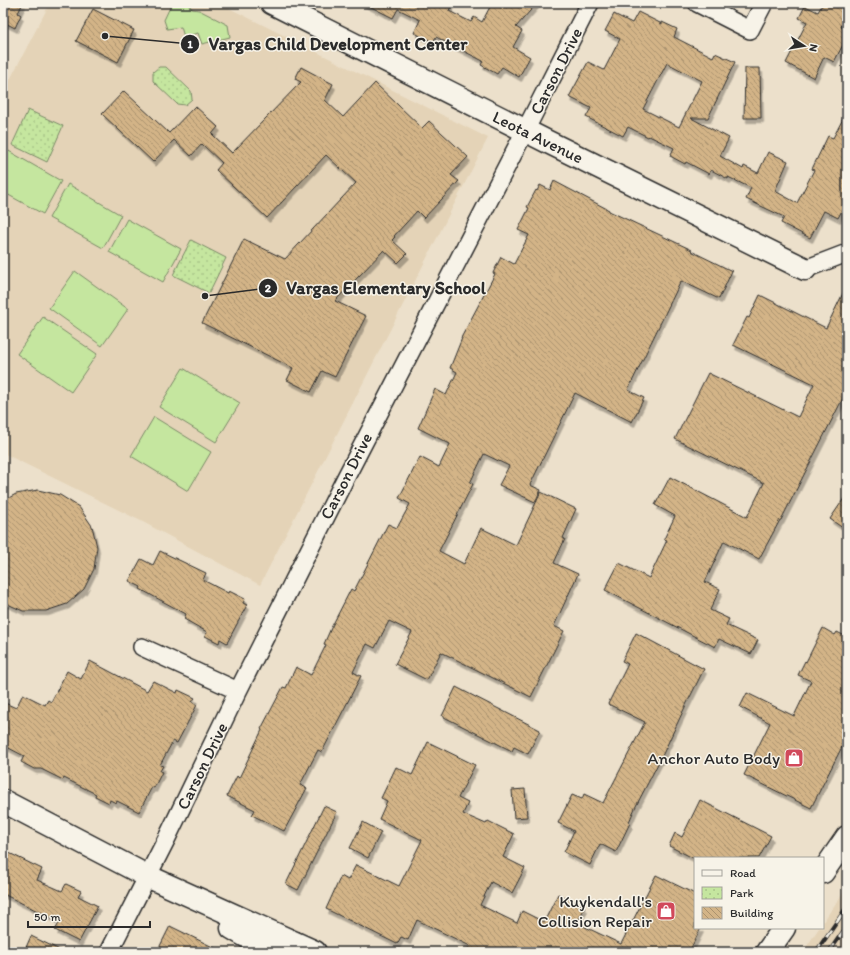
<svg xmlns="http://www.w3.org/2000/svg" width="850" height="955" font-family="Itim,sans-serif">
  <style>
    .built { fill: #e4d3b7 }
    .grass { fill: #c5e69f; stroke: #788865 }
    .park { fill: url(#park-dots); stroke: #788865 }
    .building { fill: url(#building-back-hatch); stroke: #2b2b2b; fill-rule: evenodd; filter: url(#shadow) }
    .lines { fill: none; stroke-linecap: round; stroke-linejoin: round }
    .street-casing { stroke: #2b2b2b; stroke-width: 20 }
    .secondary-casing { stroke: #2b2b2b; stroke-width: 25 }
    .street { stroke: #f7f3e8; stroke-width: 17 }
    .secondary { stroke: #f7f3e8; stroke-width: 22 }
    .rail-casing { stroke: #2b2b2b; stroke-width: 4.5 }
    .rail { stroke: #f7f3e8; stroke-width: 3; stroke-dasharray: 9; stroke-linecap: butt }
    .labels { text-anchor: middle; dominant-baseline: central; stroke-width: 3; stroke-linejoin: round; paint-order: stroke }
    .street-label { font-size: 17px; fill: #2b2b2b; stroke: #f7f3e8 }
    .poi-label { font-size: 17px; fill: #2b2b2b; stroke: #f7f3e8; text-anchor: end }
    .leader { fill: none; stroke: #2b2b2b; stroke-width: 1.5 }
    .callout-dot { fill: #2b2b2b; stroke: #f7f3e8; stroke-width: 1.5 }
    .mark-label { font-size: 12px; text-anchor: middle; font-weight: bold; fill: #fff }
    .callout-label { font-size: 18px; text-anchor: middle; font-weight: bold; fill: #2b2b2b; stroke: #f7f3e8; stroke-width: 3; stroke-linejoin: round; paint-order: stroke }
  </style>
  <defs>
    <pattern id="park-dots" width="8" height="8" patternUnits="userSpaceOnUse"><rect width="8" height="8" fill="#c5e69f"/><path d="M2 2h.1M6 6h.1" fill="none" stroke="#a9c589" stroke-width="1.8" stroke-linecap="round"/></pattern>
    <pattern id="building-back-hatch" width="6" height="6" patternUnits="userSpaceOnUse"><rect width="6" height="6" fill="#d3b487"/><path d="M-1 5l2 2M0 0l6 6M5-1l2 2" fill="none" stroke="#ab936f"/></pattern>
    <filter id="shadow"><feDropShadow dx="2.5" dy="4.5" stdDeviation="0" flood-color="#0004"/></filter>
  </defs>
  <rect width="100%" height="100%" fill="#ece0cb"/>
  <filter id="ink" filterUnits="userSpaceOnUse"><feTurbulence type="fractalNoise" baseFrequency=".025" numOctaves="2"/><feDisplacementMap in="SourceGraphic" scale="8" xChannelSelector="R" yChannelSelector="G"/><feConvolveMatrix kernelMatrix="1 2 1 2 8 2 1 2 1" color-interpolation-filters="sRGB"/></filter>
  <g filter="url(#ink)">
    <path class="built" d="M50,3H219L488,138L260,585L141,521L3,453V93Z
      M847,887V952H803L819,928H823V922Z"/>
    <path class="grass" d="M172,3H185L189,5L192,9L199,10L228,25L230,37L202,44L198,33L184,37L181,27L167,29L164,20Z
      M7,150L61,181L43,214L3,192V158Z
      M68,184L121,215L103,248L49,218Z
      M127,219L181,249L163,282L109,252Z
      M75,271L128,309L102,346L49,308Z
      M43,317L97,354L71,392L17,354Z
      M183,368L240,403L216,442L159,407Z
      M154,417L211,452L188,491L131,456Z"/>
    <path class="park" d="M159,67H166L191,91L192,99L185,105L177,104L153,81V72Z
      M28,110L63,126L47,162L12,145Z
      M191,240L226,258L209,293L173,275Z"/>
    <path class="building" d="M3,3H23L18,13L21,15L15,28L3,22Z
      M363,3H452L449,11L471,22L474,17L482,22L492,3H537L516,27L522,31L513,47L530,57L519,77L502,67L497,74L481,65L483,61L436,37L433,42L414,33L420,20L398,9L393,18Z
      M823,3H840L847,6V14L841,27L847,30V37L834,62L824,57L814,78L786,63L807,22L799,18L805,6L818,12Z
      M93,9L134,30L118,62L76,41Z
      M638,12L662,24V22L677,29L674,37L713,57L715,53L735,62L708,118H691L729,138L720,156L743,169L744,166L758,173L768,152L788,161L775,191L797,203L814,170L812,169L828,136L833,138L847,111V201L838,218L824,211L810,238L781,223L784,217L746,199L751,188L728,177V179L711,170L709,174L686,162L685,164L670,156L674,148L649,136L648,137L628,127L623,136L586,117L591,108L569,97L588,62L604,70L620,39L605,31L614,14L632,23ZM667,63L702,81L679,127L643,109Z
      M301,67L333,84L325,100L343,117L375,83L422,128L429,121L468,157L451,175L459,181L424,218L417,211L394,236L395,237L392,240L407,254L398,263L384,250L335,301L366,316L335,377L322,371L311,392L287,380L293,368L202,323L244,239L285,259L356,183L326,155L267,218L216,170L222,163L202,144L191,156L174,140L153,162L102,114L124,91L169,133L195,106L218,127L212,134L232,153L301,82L295,79Z
      M745,68H760L761,118H744Z
      M554,181L609,210V211L692,250L691,251L732,271L719,299L681,281L628,390L644,398L632,422L575,393L530,485L541,490L535,502L499,485L509,466L484,454L470,483L473,484L439,551L464,564L481,528L516,545L541,492L576,509L563,538L565,539L554,563L578,574L554,626L564,631L531,697L441,652L427,680L395,664L412,632L389,621L375,648L367,644L353,672L361,676L322,752L318,750L300,785L307,788L284,831L252,815L255,810L227,796L237,776L239,778L262,730L261,729L283,687L286,688L296,667L311,675L326,645L324,644L331,628L351,589L354,591L388,524L397,528L410,504L399,498L420,457L439,467L450,444L418,428L435,389L446,395L457,372L450,368L462,338H461L495,274L493,273L501,257L514,264L529,235L518,230L529,208L527,207L536,190L537,191L540,185L550,190Z
      M847,285V400L843,398L781,520H780L759,559L724,541L705,582L720,589L710,610L729,619L726,625L758,640L751,654L719,639L715,647L605,590L619,563L649,578L667,540L664,539L675,516L655,505L670,477L747,517L764,483L675,439L708,373L798,417L814,384L733,345L747,317L749,318L760,295L826,328Z
      M38,490L60,495L79,507L92,526L97,547L94,569L84,589L67,604L46,611H23L3,602V501L16,494Z
      M847,494V531L830,519Z
      M160,551L206,573L203,580L228,593L229,591L245,599L243,603L247,605L227,643L220,639L219,643L205,636L207,632L184,619L186,614L140,589L141,587L129,581L141,559L153,565Z
      M823,628L835,635L837,632L847,637V737L811,808L744,775L770,723L740,707L747,693L794,716L811,681L798,675L805,661L806,662Z
      M636,633L704,669L685,707L663,754L635,808L629,822L630,823L616,852L600,844L590,865L564,852L574,831L558,823L572,795L582,799L584,794L603,803L645,722L608,704L628,664L622,661Z
      M90,661L147,691L153,681L177,693L178,690L195,698L192,702L197,705L177,743L173,741L160,765L163,766L160,771L162,772L154,788L152,787L139,812L117,801L116,803L110,800L109,803L95,796L96,794L64,778L63,780L41,769H34L21,762L24,756L3,745V702L16,708L23,694L45,705L48,700L51,702L67,671L81,679Z
      M456,687L540,730L528,754L514,747L512,751L442,716Z
      M428,742L475,765L458,798L468,803L463,814L486,824L488,821L514,834L503,857L525,868L512,893L491,882L480,905L517,923L522,911L544,922L558,894L585,907L577,923L621,944L656,875L695,894V928H701L689,952H467L470,946L417,920L408,940L401,937L397,944L326,909L341,876L348,880L356,865L399,886L422,840L379,819L387,801L381,798L396,767L412,775Z
      M525,789L527,817L514,818L512,790Z
      M700,800L771,836L759,858H693L669,846L675,833L682,837Z
      M324,806L337,812L298,890L286,884Z
      M363,822L381,832L368,858L350,848Z
      M3,850L42,869L37,880L62,891L66,884L81,891L78,896L98,906L79,942L55,930L60,922L3,894Z
      M170,926L223,952H157Z
      M31,936L64,952H24Z"/>
    <g class="lines">
      <g class="street-casing">
        <path id="street" d="M697,3L750,30L764,3
          M805,269L847,253
          M142,647L238,691
          M109,952L166,840L238,691L345,479L525,131L590,3"/>
      </g>
      <g class="secondary-casing">
        <path id="secondary" d="M272,3L548,142L805,269
          M3,801L147,876L315,952
          M823,872L847,837
          M232,928L273,952
          M767,952L784,928"/>
      </g>
      <use href="#street" class="street"/>
      <use href="#secondary" class="secondary"/>
      <g class="rail-casing">
        <path id="rail" d="M816,952L847,907
          M829,952L847,926"/>
      </g>
      <use href="#rail" class="rail"/>
    </g>
  </g>
  <defs>
    <g id="shop-square" transform="scale(1)"><rect x="-9" y="-9" width="18" height="18" rx="4" fill="#d1495b" stroke="#f7f3e8"/><path d="M-5-2.5h2.3a2.7 3.5 0 0 1 5.4 0H5L5.5 6h-11ZM-1.5-2.5h3a1.5 2.3 0 0 0-3 0Z" fill="#fff"/></g>
  </defs>
  <g fill-rule="evenodd">
    <use href="#shop-square" x="794" y="758"/>
    <use href="#shop-square" x="666" y="911"/>
  </g>
  <g class="labels">
    <g class="street-label">
      <text transform="translate(556 71) rotate(-63)">Carson Drive</text>
      <text transform="translate(538 137) rotate(26)">Leota Avenue</text>
      <text transform="translate(346 476) rotate(-63)">Carson Drive</text>
      <text transform="translate(202 766) rotate(-64)">Carson Drive</text>
    </g>
    <g class="poi-label">
      <text x="780" y="758">Anchor Auto Body</text>
      <text x="652" y="901">Kuykendall's<tspan x="652" dy="20">Collision Repair</tspan></text>
    </g>
  </g>
  <path class="leader" d="M105 36L190 44M205 296L268 288"/>
  <g class="callout-dot">
    <circle cx="105" cy="36" r="4"/>
    <circle cx="205" cy="296" r="4"/>
    <circle cx="190" cy="44" r="10"/>
    <circle cx="268" cy="288" r="10"/>
  </g>
  <g class="mark-label">
    <text x="190" y="48">1</text>
    <text x="268" y="292">2</text>
  </g>
  <g class="callout-label">
    <text x="338" y="50">Vargas Child Development Center</text>
    <text x="386" y="294">Vargas Elementary School</text>
  </g>
  <rect width="850" height="955" fill="none" stroke="#f7f3e8" stroke-width="16"/>
  <rect x="8" y="8" width="834" height="939" fill="none" stroke="#2b2b2b" stroke-width="1.5" filter="url(#ink)"/>
  <rect x="694" y="857" width="130" height="72" fill="#f7f3e8" stroke="#a5a39c"/>
  <rect x="702" y="870" width="20" height="6" fill="#f7f3e8" stroke="#a5a39c"/>
  <text x="730" y="877" font-size="12" fill="#2b2b2b">Road</text>
  <rect x="702" y="887" width="20" height="12" fill="url(#park-dots)" stroke="#a5a39c"/>
  <text x="730" y="897" font-size="12" fill="#2b2b2b">Park</text>
  <rect x="702" y="907" width="20" height="12" fill="url(#building-back-hatch)" stroke="#a5a39c"/>
  <text x="730" y="917" font-size="12" fill="#2b2b2b">Building</text>
  <g transform="translate(804 46) rotate(102)" stroke="#f7f3e8" stroke-width="3" paint-order="stroke">
  <path d="M0-3L7 15L0 10L-7 15Z" fill="#2b2b2b"/>
  <text y="-6" font-size="11" font-weight="bold" text-anchor="middle" fill="#2b2b2b">N</text>
  </g>
  <path d="M28 921v6h122v-6" fill="none" stroke="#2b2b2b" stroke-width="2"/>
  <text x="34" y="921" font-size="12" fill="#2b2b2b" stroke="#f7f3e8" stroke-width="3" paint-order="stroke">50 m</text>
</svg>
